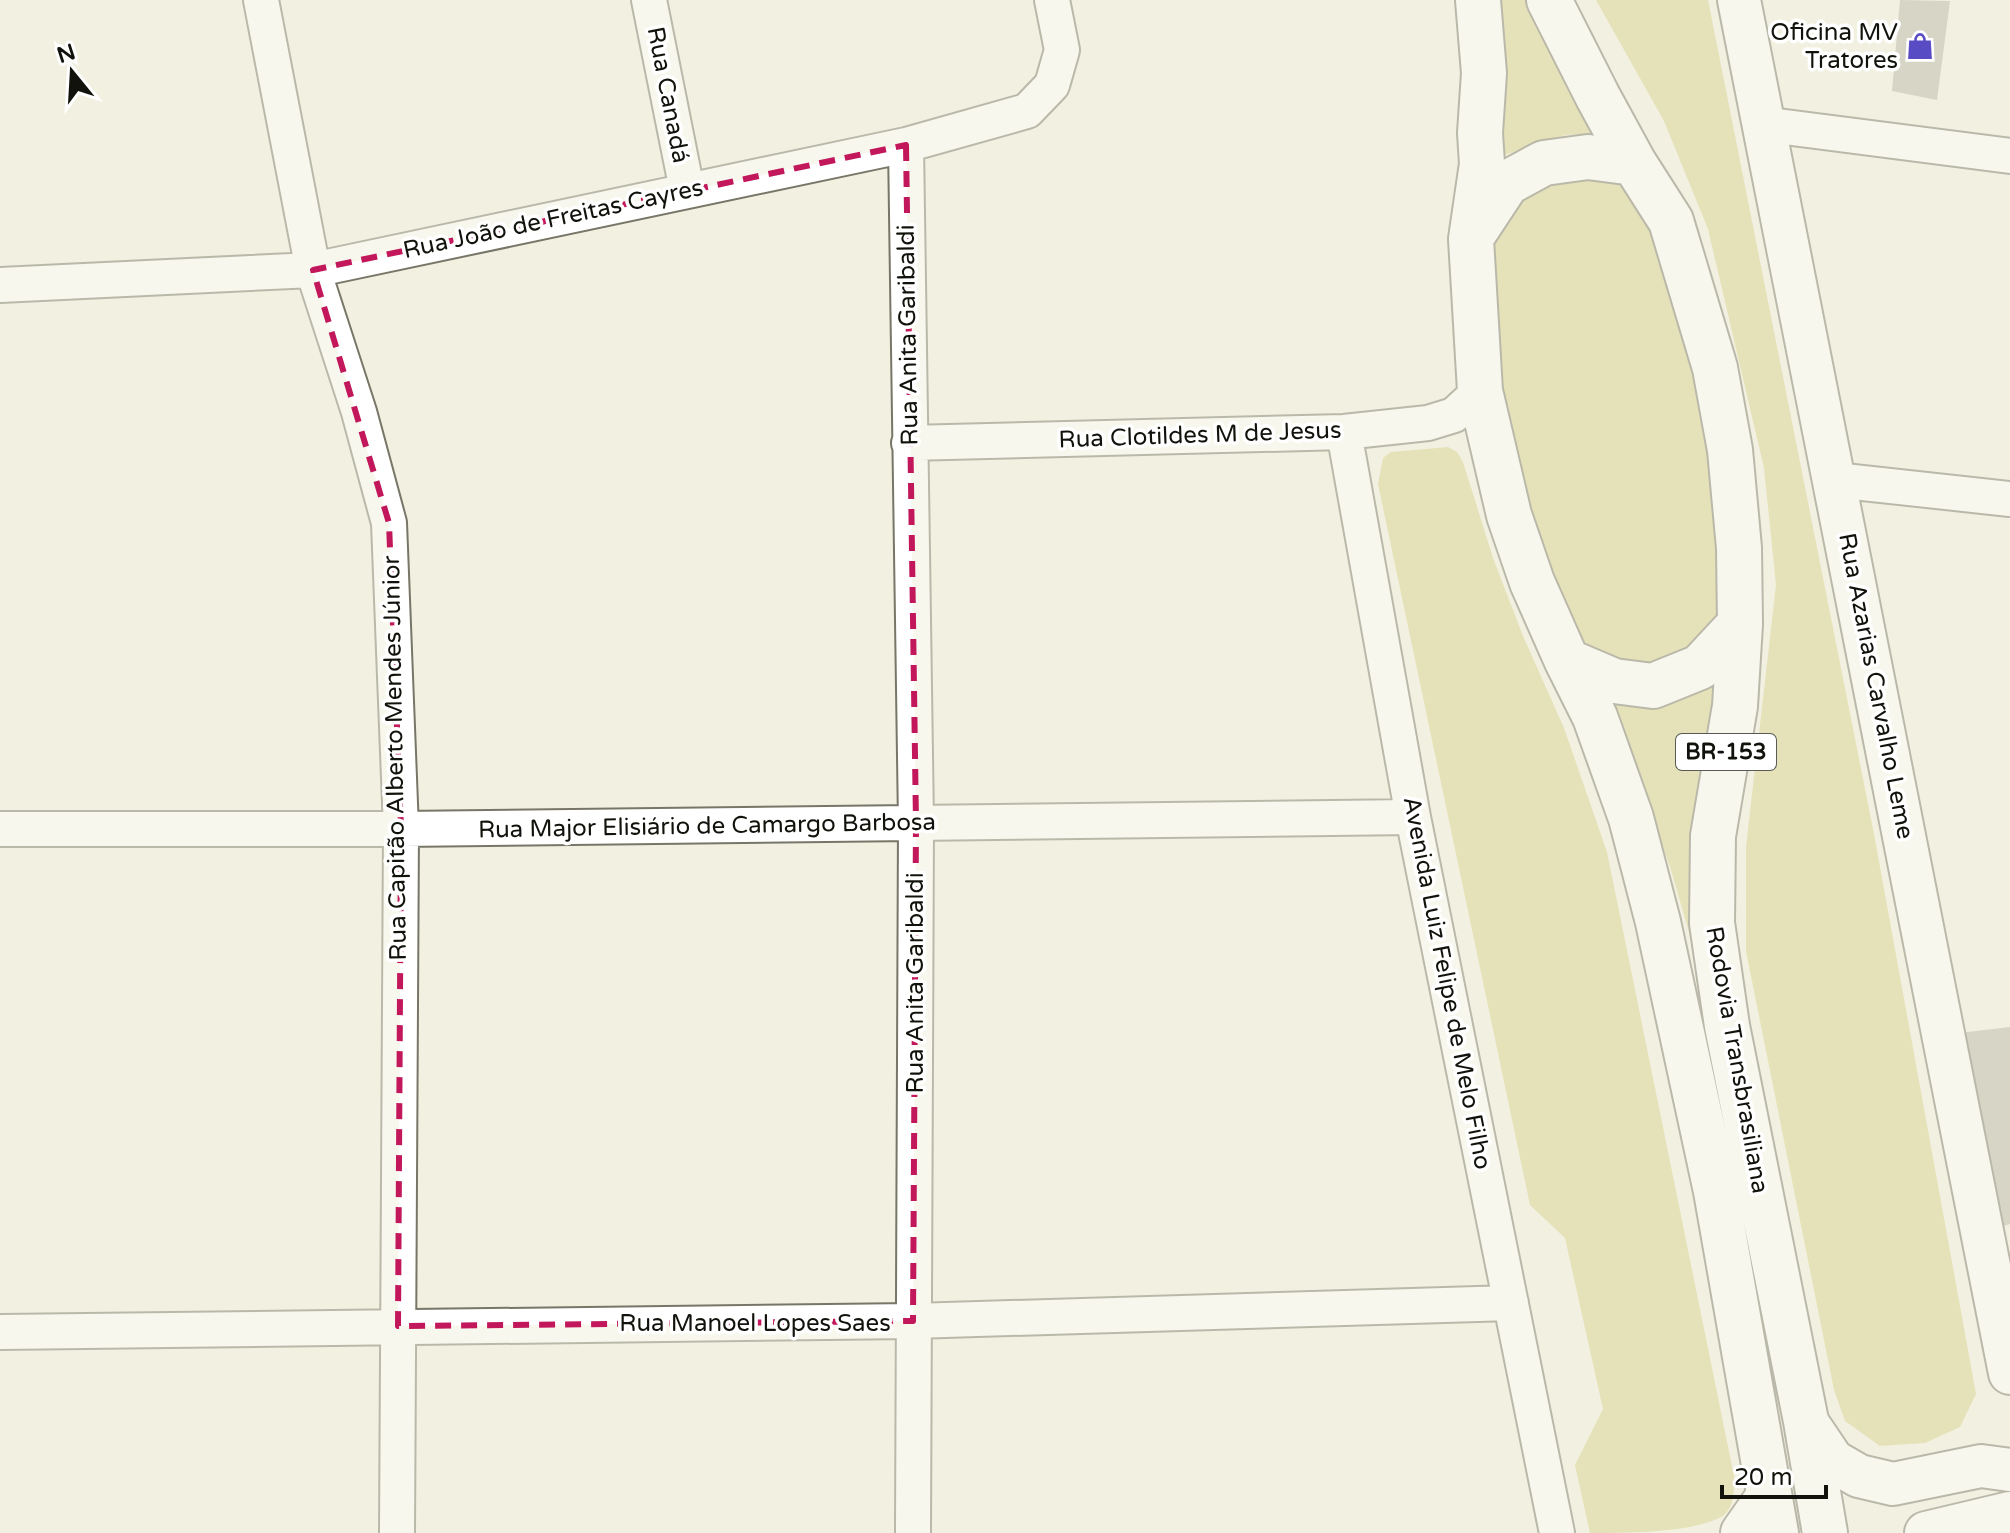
<svg xmlns="http://www.w3.org/2000/svg" width="2010" height="1533" font-family="'Varela Round',sans-serif">
  <style>
    .green { fill: #d6cf8a }
    .building { fill: #b5b3a4 }
    .lines { fill: none; stroke-linecap: round; stroke-linejoin: round }
    .minor-casing { stroke: #777667; stroke-width: 38 }
    .tertiary-casing { stroke: #777667; stroke-width: 46 }
    .secondary-casing { stroke: #777667; stroke-width: 48 }
    .trunk-casing { stroke: #777667; stroke-width: 48 }
    .minor { stroke: #fff; stroke-width: 34 }
    .tertiary { stroke: #fff; stroke-width: 42 }
    .secondary { stroke: #fff; stroke-width: 44 }
    .trunk { stroke: #fff; stroke-width: 44 }
    .marked { fill: none; stroke: #c2185b; stroke-width: 6; stroke-dasharray: 16 10; stroke-linejoin: round }
    .labels { text-anchor: middle; dominant-baseline: central; stroke-width: 7; stroke-linejoin: round; paint-order: stroke }
    .shield { fill: #fff; stroke: #595955; stroke-width: 2 }
    .shield-label { font-size: 22px; font-weight: bold; fill: #12120c }
    .poi-label { font-size: 24px; fill: #12120c; stroke: #fff; text-anchor: end }
    .street-label { font-size: 24px; fill: #12120c; stroke: #fff }
  </style>
  <rect width="100%" height="100%" fill="#f2f0e0"/>
  <path class="green" d="M1495,0H1531L1596,133L1566,135L1501,156Z
    M1596,0H1708L1874,834L1976,1394L1960,1427L1925,1443L1880,1446L1845,1421L1834,1390L1746,951V847L1776,585L1764,468L1708,229L1664,121Z
    M1546,174L1624,181L1645,208L1695,363L1723,541L1718,636L1652,671L1587,657L1564,620L1506,450L1487,238Z
    M1448,447L1457,452L1463,462L1493,558L1523,636L1564,728L1607,852L1734,1476C1734,1490 1735,1506 1723,1516C1693,1533 1627,1533 1590,1533L1575,1465L1603,1409L1565,1238L1530,1205L1378,484L1383,458L1391,452Z
    M1714,677L1699,865L1695,953L1671,870L1611,696Z"/>
  <path class="building" d="M1900,0L1950,1L1937,100L1892,91Z
    M2010,1027V1224L1997,1228L1959,1033Z"/>
  <g class="lines">
    <g class="minor-casing">
      <path id="minor" d="M261,0L313,270L359,412L389,523L401,829L397,1533
        M649,0L687,190
        M1762,124L2010,156
        M906,145L916,823L913,1533
        M0,285L313,270L906,145L1027,111L1052,85L1062,50L1052,0
        M1344,432L1413,817L1557,1533
        M909,443L1344,432L1428,423L1454,415L1480,391
        M1835,480L2010,499
        M0,829H401L1413,817
        M0,1332L913,1321L1511,1303"/>
    </g>
    <g class="tertiary-casing">
      <path id="tertiary" d="M1739,0L2010,1373
        M1806,1421L1833,1461L1859,1476L1893,1484L1981,1466L2010,1470
        M1926,1533L2010,1513"/>
    </g>
    <g class="secondary-casing">
      <path id="secondary" d="M1743,1533L1769,1496"/>
    </g>
    <g class="trunk-casing">
      <path id="trunk" d="M1478,0L1484,73L1480,133L1482,164L1471,239L1480,391L1509,515L1532,582L1567,661L1595,717L1631,818L1658,922L1716,1191L1776,1533
        M1549,0L1598,97L1634,163L1671,221L1715,368L1730,450L1739,548L1740,624L1735,706L1713,836L1712,923L1727,1026L1806,1421L1825,1533
        M1476,230L1507,183L1544,163L1588,157L1634,163
        M1567,661L1614,681L1653,686L1700,667L1740,624"/>
    </g>
    <use href="#minor" class="minor"/>
    <use href="#tertiary" class="tertiary"/>
    <use href="#secondary" class="secondary"/>
    <use href="#trunk" class="trunk"/>
  </g>
  <path d="M0 0H2010V1533H0ZM906,145L916,823L913,1321L398,1326L401,829L389,523L313,270Z" fill="#f2f0e0" fill-opacity=".55" fill-rule="evenodd"/>
  <path class="marked" d="M906,145L916,823L913,1321L398,1326L401,829L389,523L313,270Z"/>
  <defs>
    <g id="shop-bare" transform="scale(2.16)"><path d="M-5-2.5h2.3a2.7 3.5 0 0 1 5.4 0H5L5.5 6h-11ZM-1.5-2.5h3a1.5 2.3 0 0 0-3 0Z" fill="#584cc4" stroke="#fff" stroke-width="2.5" paint-order="stroke"/></g>
  </defs>
  <g fill-rule="evenodd">
    <use href="#shop-bare" x="1920" y="46"/>
  </g>
  <g class="labels">
    <rect class="shield" x="1676" y="734" width="100" height="36" rx="6"/>
    <g class="shield-label">
      <text x="1726" y="752">BR-153</text>
    </g>
    <g class="poi-label">
      <text x="1898" y="32">Oficina MV<tspan x="1898" dy="28">Tratores</tspan></text>
    </g>
    <g class="street-label">
      <text transform="translate(668 95) rotate(79)">Rua Canadá</text>
      <text transform="translate(553 219) rotate(-12)">Rua João de Freitas Cayres</text>
      <text transform="translate(908 335) rotate(-91)">Rua Anita Garibaldi</text>
      <text transform="translate(1200 435) rotate(-2)">Rua Clotildes M de Jesus</text>
      <text transform="translate(1876 686) rotate(79)">Rua Azarias Carvalho Leme</text>
      <text transform="translate(395 758) rotate(-91)">Rua Capitão Alberto Mendes Júnior</text>
      <text transform="translate(707 826) rotate(-1)">Rua Major Elisiário de Camargo Barbosa</text>
      <text transform="translate(915 983) rotate(-90)">Rua Anita Garibaldi</text>
      <text transform="translate(1447 983) rotate(79)">Avenida Luiz Felipe de Melo Filho</text>
      <text transform="translate(1737 1060) rotate(80)">Rodovia Transbrasiliana</text>
      <text x="755" y="1323">Rua Manoel Lopes Saes</text>
    </g>
  </g>
  <g transform="translate(72 72) rotate(342)" stroke="#ffffff" stroke-width="6" paint-order="stroke">
  <path d="M0-6L14 30L0 20L-14 30Z" fill="#12120c"/>
  <text y="-12" font-size="22" font-weight="bold" text-anchor="middle" fill="#12120c">N</text>
  </g>
  <path d="M1722 1485v12h104v-12" fill="none" stroke="#12120c" stroke-width="4"/>
  <text x="1734" y="1485" font-size="24" fill="#12120c" stroke="#ffffff" stroke-width="6" paint-order="stroke">20 m</text>
</svg>
